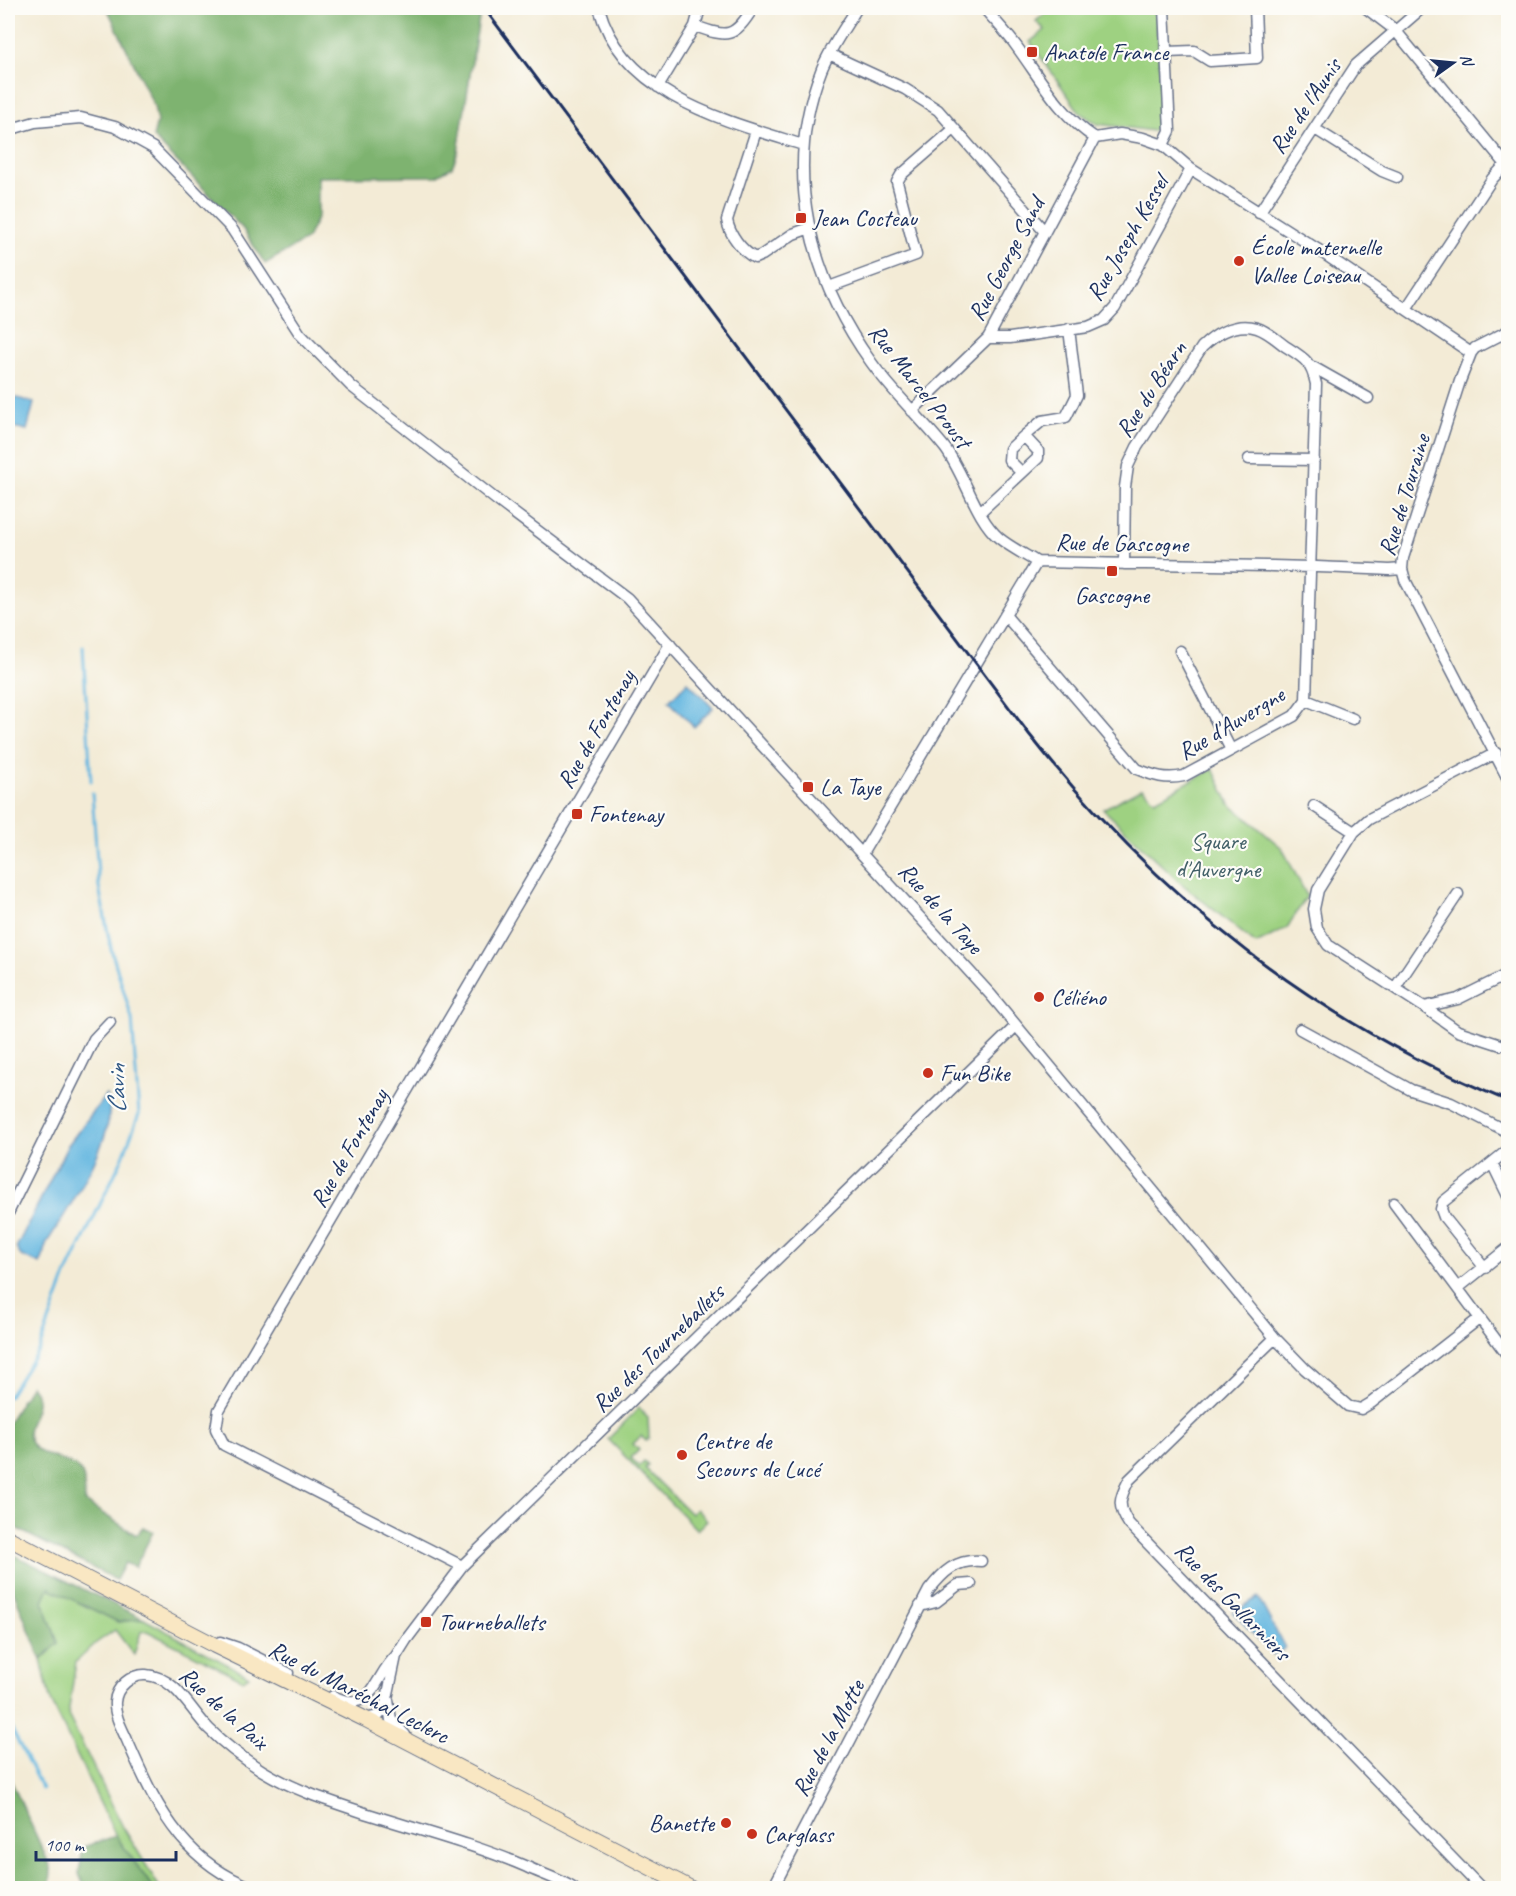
<svg xmlns="http://www.w3.org/2000/svg" width="1516" height="1896" font-family="Caveat,sans-serif">
  <style>
    .green { fill: #9ed181; stroke: #5c8070; stroke-width: 1.5 }
    .forest { fill: #7eb36f; stroke: #4c7166; stroke-width: 1.5 }
    .water { fill: #65b7e0; stroke: #40739f; stroke-width: 1.5 }
    .lines { fill: none; stroke-linecap: round; stroke-linejoin: round }
    .stream { stroke: #65b7e0; stroke-width: 3 }
    .minor-casing { stroke: #677188; stroke-width: 13 }
    .secondary-casing { stroke: #677188; stroke-width: 17 }
    .minor { stroke: #fff; stroke-width: 10 }
    .secondary { stroke: #f9e7c3; stroke-width: 15 }
    .rail { stroke: #1b2f5e; stroke-width: 3 }
    .poi-dot { fill: #c8321e; stroke: #fdfcf7; stroke-width: 2 }
    .labels { text-anchor: middle; dominant-baseline: central; stroke-width: 4.5; stroke-linejoin: round; paint-order: stroke }
    .poi-label { font-size: 24px; fill: #1b2f5e; stroke: #fdfcf7; text-anchor: start }
    .street-label { font-size: 24px; fill: #1b2f5e; stroke: #fdfcf7 }
    .park-label { font-size: 24px; fill: #426068; stroke: #fdfcf7 }
    .water-label { font-size: 26px; font-style: italic; fill: #315885; stroke: #fdfcf7 }
  </style>
  <rect width="100%" height="100%" fill="#fdfcf7"/>
  <filter id="ink" filterUnits="userSpaceOnUse"><feTurbulence type="fractalNoise" baseFrequency=".0167" numOctaves="2"/><feDisplacementMap in="SourceGraphic" scale="12" xChannelSelector="R" yChannelSelector="G"/><feConvolveMatrix kernelMatrix="1 2 1 2 8 2 1 2 1" color-interpolation-filters="sRGB"/></filter>
  <filter id="wash" filterUnits="userSpaceOnUse"><feTurbulence type="fractalNoise" baseFrequency=".008" numOctaves="4" result="noise"/><feDisplacementMap in="SourceGraphic" scale="24" xChannelSelector="R" yChannelSelector="G"/><feGaussianBlur stdDeviation="1.35" result="paint"/><feColorMatrix in="noise" values="0 0 0 0 0 0 0 0 0 0 0 0 0 0 0 0 0 1.4 0 .05"/><feComposite in="paint" operator="in"/></filter>
  <g filter="url(#wash)">
    <rect width="100%" height="100%" fill="#f3ebd6"/>
    <path class="green" d="M1052,8H1156L1163,123L1153,131L1097,124L1080,113L1030,42L1045,30L1036,21Z
      M1213,769L1230,804L1282,848L1307,896L1287,928L1256,944L1177,880L1103,809L1142,788L1155,800Z
      M639,1408L648,1417L649,1438L646,1441L641,1436L633,1444L639,1450L631,1458L639,1466L644,1461L648,1465L645,1468L691,1514L696,1509L707,1520L697,1530L608,1439Z
      M49,1587L118,1622L144,1619L249,1676L243,1680L147,1631L141,1632L134,1655L115,1630L96,1643L76,1662L68,1715L123,1827L160,1888H153L116,1836L95,1793L50,1699L41,1660L58,1643L43,1601Z"/>
    <path class="forest" d="M107,8H477L480,12L458,152L452,167L436,176L318,177V216L307,239L265,264L243,229L153,137L157,122L154,106Z
      M31,1385C48,1408 24,1420 29,1438C36,1461 71,1455 82,1474C86,1481 84,1494 85,1502L136,1535L143,1527L153,1532L135,1567L125,1563L116,1580L8,1524V1423Z
      M8,1552L144,1619L118,1622L49,1588L43,1601L58,1643L41,1660L8,1577Z
      M8,1774L51,1868L50,1888H8Z
      M116,1836L153,1888H85L79,1874L83,1847Z"/>
    <path class="water" d="M8,395L34,403L27,430L8,426Z
      M688,682L713,708L694,727L669,701Z
      M106,1095C124,1128 65,1214 46,1244L45,1252L40,1264L21,1256L16,1248L68,1145Z
      M1258,1597L1285,1648L1274,1655L1233,1613Z"/>
    <g class="lines">
      <path class="stream" d="M83,647L91,781
        M8,1397L39,1349L67,1273L123,1157L139,1114L132,1019L111,949L99,887L92,793
        M8,1722L42,1789"/>
    </g>
  </g>
  <g filter="url(#ink)">
    <g class="lines">
      <g class="minor-casing">
        <path id="minor" d="M599,8C623,96 726,121 803,145
          M857,8C845,28 830,48 821,71C782,171 810,277 871,362C893,393 922,419 945,448C964,473 976,519 999,538C1010,547 1024,554 1037,562
          M984,8C995,21 1007,33 1017,47C1042,81 1059,114 1095,138L1120,134L1143,138L1163,145L1191,169L1317,249L1471,353
          M1366,8L1395,30L1508,167
          M695,26C728,38 734,38 753,8
          M1166,52L1194,51L1210,61L1257,58L1255,8
          M829,54L905,89L938,110L1045,232
          M658,87L695,26L700,8
          M1315,129L1382,171L1397,177
          M8,130L35,122L81,118L115,127L153,148L232,229L300,334L351,386L498,501L627,598L991,995L1275,1338L1305,1369L1348,1406L1361,1409L1371,1403L1480,1318
          M756,131L727,220C729,234 742,251 755,258L762,255L793,234L810,228
          M1163,145L1170,131L1164,8
          M1259,213L1356,65L1422,8
          M829,287L916,255L897,182L901,175L954,129
          M1406,309L1492,179L1506,164
          M1508,331L1475,348L1471,353L1460,381L1403,558L1402,569L1405,580L1508,779
          M988,338H1010L1088,327L1104,320L1115,308L1191,169
          M1313,367L1368,398
          M912,411L988,338L1095,138
          M1249,459L1314,460
          M1022,473L1009,460L1010,449L1024,436
          M980,512L1038,458V451L1024,436L1042,421L1066,417L1077,395L1069,329
          M1037,562C1154,565 1272,564 1389,570L1402,569
          M1005,615L1137,769C1154,776 1166,780 1184,776L1294,716L1306,700L1316,384C1311,361 1304,358 1285,346C1277,340 1267,331 1257,328C1236,322 1217,333 1202,347L1137,447L1128,466L1125,487L1124,564
          M1180,651L1231,750
          M1306,700L1353,719
          M1496,753L1369,819L1354,832L1318,890L1314,909L1317,928L1328,945L1424,1007L1458,999L1508,974
          M1314,806L1354,832
          M862,854L1037,562
          M1395,988L1458,894
          M1424,1007L1458,1031L1501,1045
          M1300,1029L1411,1090L1451,1103L1508,1132
          M1492,1163L1508,1196
          M1394,1203L1508,1356
          M8,1213L94,1039L110,1022
          M1485,1268L1444,1217L1441,1209L1443,1202L1508,1150
          M1458,1288L1508,1248
          M1275,1338L1129,1480C1119,1499 1117,1506 1129,1524L1481,1888
          M462,1566L224,1445L216,1429L219,1410L670,644
          M920,1606L936,1602L958,1585L971,1584
          M220,1642L238,1648L288,1673
          M333,1696C374,1716 374,1676 396,1656
          M388,1700L391,1720L405,1735
          M365,1719L378,1716L385,1708L396,1656L406,1640L462,1566L1016,1026
          M253,1888C224,1877 199,1859 180,1836C156,1807 142,1774 127,1740C122,1729 114,1715 115,1702C116,1687 131,1674 146,1675C176,1677 190,1710 209,1729C225,1745 244,1759 263,1771C296,1791 332,1802 368,1814C422,1831 476,1845 527,1867C542,1874 559,1879 573,1888
          M773,1888L929,1590C943,1572 956,1559 981,1561"/>
      </g>
      <g class="secondary-casing">
        <path id="secondary" d="M8,1538L214,1645L365,1719L690,1888"/>
      </g>
      <use href="#minor" class="minor"/>
      <use href="#secondary" class="secondary"/>
      <path class="rail" d="M484,8L1029,734C1158,898 1316,1022 1508,1101"/>
    </g>
  </g>
  <g class="poi-dot">
    <rect x="1026" y="46" width="12" height="12" rx="3"/>
    <rect x="795" y="212" width="12" height="12" rx="3"/>
    <circle cx="1239" cy="261" r="6"/>
    <rect x="1106" y="565" width="12" height="12" rx="3"/>
    <rect x="802" y="781" width="12" height="12" rx="3"/>
    <rect x="571" y="808" width="12" height="12" rx="3"/>
    <circle cx="1039" cy="997" r="6"/>
    <circle cx="928" cy="1073" r="6"/>
    <circle cx="682" cy="1455" r="6"/>
    <rect x="420" y="1616" width="12" height="12" rx="3"/>
    <circle cx="726" cy="1823" r="6"/>
    <circle cx="752" cy="1834" r="6"/>
  </g>
  <g class="labels">
    <g class="poi-label">
      <text x="1044" y="52">Anatole France</text>
      <text x="813" y="218">Jean Cocteau</text>
      <text x="1251" y="247">École maternelle<tspan x="1251" dy="28">Vallee Loiseau</tspan></text>
      <text x="1112" y="595" text-anchor="middle">Gascogne</text>
      <text x="820" y="787">La Taye</text>
      <text x="589" y="814">Fontenay</text>
      <text x="1051" y="997">Céliéno</text>
      <text x="940" y="1073">Fun Bike</text>
      <text x="694" y="1441">Centre de<tspan x="694" dy="28">Secours de Lucé</tspan></text>
      <text x="438" y="1622">Tourneballets</text>
      <text x="714" y="1823" text-anchor="end">Banette</text>
      <text x="764" y="1834">Carglass</text>
    </g>
    <g class="street-label">
      <text transform="translate(1305 106) rotate(-56)">Rue de l'Aunis</text>
      <text transform="translate(1127 238) rotate(-60)">Rue Joseph Kessel</text>
      <text transform="translate(1006 259) rotate(-62)">Rue George Sand</text>
      <text transform="translate(920 386) rotate(52)">Rue Marcel Proust</text>
      <text transform="translate(1151 389) rotate(-57)">Rue du Béarn</text>
      <text transform="translate(1404 495) rotate(-73)">Rue de Touraine</text>
      <text transform="translate(1122 543) rotate(1)">Rue de Gascogne</text>
      <text transform="translate(1231 723) rotate(-31)">Rue d'Auvergne</text>
      <text transform="translate(596 729) rotate(-60)">Rue de Fontenay</text>
      <text transform="translate(941 908) rotate(48)">Rue de la Taye</text>
      <text transform="translate(349 1148) rotate(-60)">Rue de Fontenay</text>
      <text transform="translate(658 1348) rotate(-44)">Rue des Tourneballets</text>
      <text transform="translate(1233 1601) rotate(46)">Rue des Gallarniers</text>
      <text transform="translate(359 1692) rotate(27)">Rue du Maréchal Leclerc</text>
      <text transform="translate(224 1708) rotate(42)">Rue de la Paix</text>
      <text transform="translate(828 1738) rotate(-62)">Rue de la Motte</text>
    </g>
    <g class="park-label">
      <text x="1218" y="841">Square<tspan x="1218" dy="28">d'Auvergne</tspan></text>
    </g>
    <g class="water-label">
      <text transform="translate(116 1089) rotate(-90)">Cavin</text>
    </g>
  </g>
  <rect width="1516" height="1896" fill="none" stroke="#fdfcf7" stroke-width="30"/>
  <g transform="translate(1453 63) rotate(75)" stroke="#fdfcf7" stroke-width="4.5" paint-order="stroke">
  <path d="M0-4.5L10 22L0 15L-10 22Z" fill="#1b2f5e"/>
  <text y="-9" font-size="16" font-weight="bold" text-anchor="middle" fill="#1b2f5e">N</text>
  </g>
  <path d="M36 1851v9h140v-9" fill="none" stroke="#1b2f5e" stroke-width="3"/>
  <text x="45" y="1851" font-size="18" fill="#1b2f5e" stroke="#fdfcf7" stroke-width="4.5" paint-order="stroke">100 m</text>
</svg>
